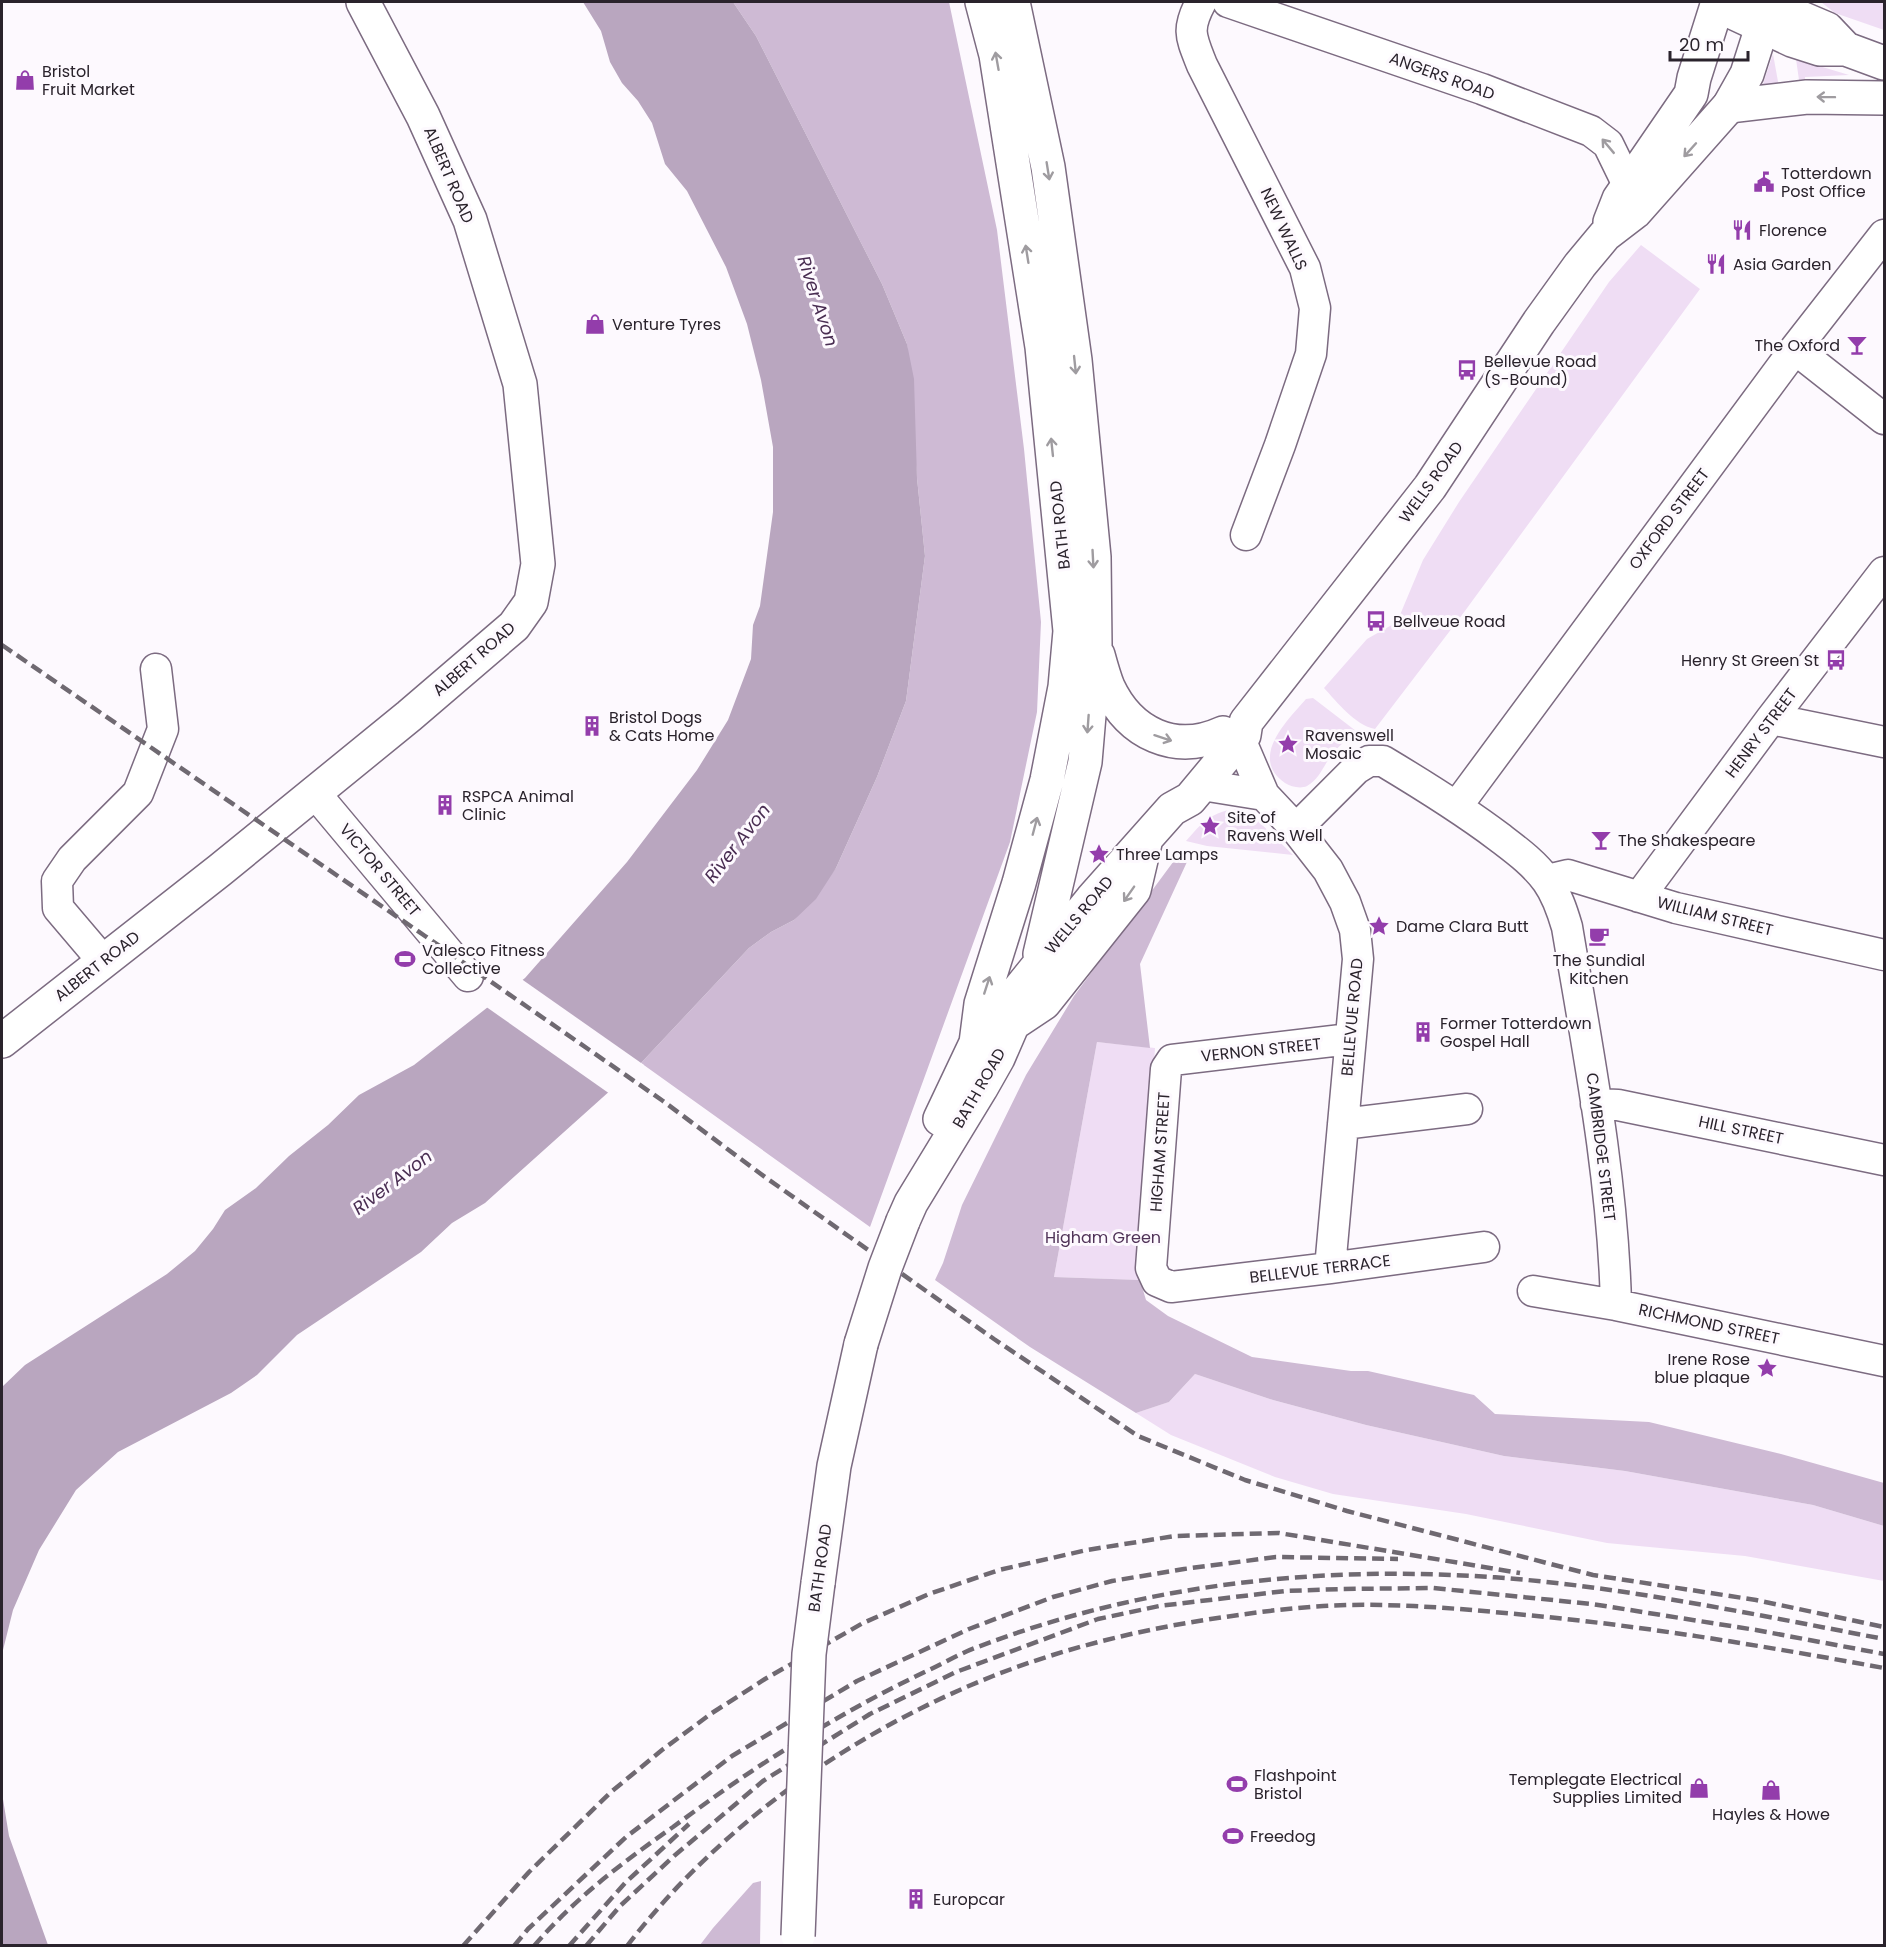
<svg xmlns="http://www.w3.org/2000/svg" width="1886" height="1947" font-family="Poppins,sans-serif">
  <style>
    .green { fill: #efddf4 }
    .forest { fill: #cebad4 }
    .water { fill: #b9a6bf }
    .pier { fill: #fdf9fe }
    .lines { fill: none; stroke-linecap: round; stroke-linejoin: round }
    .minor-casing { stroke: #7c6b81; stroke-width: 33 }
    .tertiary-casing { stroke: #7c6b81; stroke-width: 36 }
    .trunk-casing { stroke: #7c6b81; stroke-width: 36 }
    .minor { stroke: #fff; stroke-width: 30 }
    .tertiary { stroke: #fff; stroke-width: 33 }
    .trunk { stroke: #fff; stroke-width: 33 }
    .rail { stroke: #6f6971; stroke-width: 4.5; stroke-dasharray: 12 6; stroke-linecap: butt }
    .trunk-bridge-casing { stroke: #7c6b81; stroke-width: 36; stroke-linecap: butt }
    .trunk-bridge { stroke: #fff; stroke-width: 33 }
    .oneway { stroke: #9f9ca0 }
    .labels { text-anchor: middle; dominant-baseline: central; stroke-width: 6; stroke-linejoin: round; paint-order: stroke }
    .poi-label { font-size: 16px; fill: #2a232c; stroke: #fdf9fe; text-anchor: start }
    .street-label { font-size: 16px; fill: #2a232c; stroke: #fdf9fe }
    .park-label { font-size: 16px; fill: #4f3257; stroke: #fdf9fe }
    .water-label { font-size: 18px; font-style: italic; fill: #492d52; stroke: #fdf9fe }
  </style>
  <rect width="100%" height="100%" fill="#fdf9fe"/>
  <path class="green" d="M1821,2H1884V30L1835,13Z
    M1773,54L1779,87H1762Z
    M1796,59L1849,75L1805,77V87H1800Z
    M1641,245L1700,289L1462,615L1375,729C1355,725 1337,702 1324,688L1367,639L1397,622L1423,560L1459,502L1609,282Z
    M1313,698L1356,731C1348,738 1340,745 1333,753C1324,764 1320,779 1307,786C1301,789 1291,787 1285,783C1249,758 1286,722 1306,699Z
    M1233,809L1250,813L1293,855L1207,846L1186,841C1202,823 1209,814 1233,809Z
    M1097,1042L1155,1048L1140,1280L1054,1277Z
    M1195,1374L1273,1400L1366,1425L1504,1456L1625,1471L1813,1505L1884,1526V1581L1745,1556L1607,1543L1466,1514L1333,1494L1275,1477L1171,1435L1136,1413L1169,1402Z"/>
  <path class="forest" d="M733,2H949L997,230L1024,449L1041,622L1037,712L1010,842L870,1227L641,1063L749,948L771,932L794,920L836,868L877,777L906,701L925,556L917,478L907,344L882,284L756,36Z
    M1182,850L1192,851L1140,964L1150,1048L1097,1042L1054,1277L1140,1280L1146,1300L1168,1316L1252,1357L1351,1371H1368L1474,1395L1495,1414L1649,1422L1781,1454L1884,1483V1526L1813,1505L1625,1471L1504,1456L1366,1425L1273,1400L1195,1374L1169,1402L1136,1413L1030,1347L935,1280L943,1263L962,1205L1026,1075L1074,996Z
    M761,1881L760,1945H700L713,1928L753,1883Z"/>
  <path class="water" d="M583,2H733L756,36L882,284L907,344L914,379L917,478L925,556L906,701L877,777L836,868L816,899L794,920L771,932L749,948L641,1063L485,1203L452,1223L421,1252L297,1335L257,1375L231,1393L118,1452L76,1490L39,1550L13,1610L2,1654V1387L25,1365L167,1274L195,1251L213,1229L225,1210L256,1188L289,1156L328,1125L359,1095L414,1065L525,978L627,862L697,770L728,720L751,659L753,625L760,606L773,512V447L761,380L747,324L726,267L687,191L665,164L652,123L638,101L622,83L610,62L601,31Z
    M2,1793L9,1836L48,1945H2Z"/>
  <path class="pier" d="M520,978L644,1065L610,1094L485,1006Z"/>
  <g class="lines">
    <g class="minor-casing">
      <path id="minor" d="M1201,2C1186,30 1191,37 1202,65L1305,268L1315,308L1311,354L1280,445L1246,535
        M1228,2L1482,89L1591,131L1608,144L1628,185
        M1795,349L1884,419
        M1771,719L1884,742
        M1240,739L1264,795L1296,829L1328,870L1345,902L1355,930L1358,959L1330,1268
        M1202,785L1264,795
        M314,792L468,976
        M1457,806L1795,349L1884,235
        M1296,829L1356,769L1369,761H1383C1423,785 1462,809 1499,837C1516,850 1534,863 1547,881C1557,895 1562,910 1567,927C1588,1052 1613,1178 1616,1305
        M1547,880L1568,875L1676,908L1884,955
        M1639,897L1771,719L1884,572
        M103,961L58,908L57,881L72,859L138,793L163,729L156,669
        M1350,1039L1172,1060L1166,1069L1151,1268L1157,1281L1171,1287L1330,1268L1484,1247
        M1596,1104L1618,1105L1884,1160
        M1343,1124L1467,1109
        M1533,1291L1616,1305L1884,1361"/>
    </g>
    <g class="tertiary-casing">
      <path id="tertiary" d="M1766,3L1827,29L1846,49
        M1717,5L1792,40L1820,49H1846L1884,63
        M1729,106L1807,97L1884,98
        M2,1041L220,870L409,716L514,626L531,602L538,564L520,384L470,220L423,116L363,2"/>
    </g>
    <g class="trunk-casing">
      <path id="trunk" d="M1013,2L1048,167L1075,360L1094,557L1095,645L1085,762L1040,954
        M1610,222L1619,199L1691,94L1694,78L1718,2
        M1098,655C1101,666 1104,677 1108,687C1130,734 1175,755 1223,733
        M1014,1023L1044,1003L1134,890L1145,843
        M976,1043L1092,899L1172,809L1190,799L1240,739L1244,735L1246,722L1430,487L1539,322L1580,265L1605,235L1635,212L1729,106L1747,74L1762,27L1766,2
        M940,1119L976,1043L981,1004L1019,883L1047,780L1065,687L1070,631L1042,347L996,55L982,2
        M903,1221L911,1203L981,1088L998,1058L1021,1005
        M818,1583L834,1466L861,1344"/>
    </g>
    <use href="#minor" class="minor"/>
    <use href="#tertiary" class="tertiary"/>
    <use href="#trunk" class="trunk"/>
    <path class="rail" d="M2,645L425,936L663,1101L765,1177L994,1339L1138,1436L1245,1480L1347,1511L1593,1575L1756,1600L1884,1627
      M463,1946L529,1872L611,1792L662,1750L712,1713L765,1679L863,1623L929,1594L999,1570L1087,1550L1175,1536L1279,1533L1520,1573
      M514,1946L528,1929L626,1837L732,1756L857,1681L969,1629L1053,1597L1112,1581L1184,1569L1276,1557L1398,1559
      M534,1946C574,1899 623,1862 673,1827C707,1802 740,1778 775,1756C825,1724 876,1695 929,1670C944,1663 959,1654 975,1648C1172,1572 1388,1559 1596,1588C1692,1601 1789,1621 1884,1639
      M569,1946L625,1883L689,1824
      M586,1946L620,1906L674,1856L763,1781L870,1714L956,1672L1098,1619L1159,1606L1285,1591L1343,1589L1433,1588L1592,1604L1756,1630L1884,1654
      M627,1946C720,1825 852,1732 993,1676C1067,1647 1146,1628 1225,1617C1265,1611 1306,1606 1347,1605C1400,1604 1452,1608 1505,1613C1633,1624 1758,1645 1884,1668"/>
    <g class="trunk-bridge-casing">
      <path id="trunk-bridge" d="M861,1344L885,1268L903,1221
        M798,1936L809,1654L818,1583"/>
    </g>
    <use href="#trunk-bridge" class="trunk-bridge"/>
  </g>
  <defs><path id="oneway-shaft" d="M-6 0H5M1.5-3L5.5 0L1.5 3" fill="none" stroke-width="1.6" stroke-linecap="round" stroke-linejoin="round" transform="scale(1.5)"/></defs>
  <g class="oneway">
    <use href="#oneway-shaft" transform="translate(997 61) rotate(-100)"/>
    <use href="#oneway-shaft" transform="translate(1826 97) rotate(-179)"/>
    <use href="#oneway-shaft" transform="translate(1608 146) rotate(-130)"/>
    <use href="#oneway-shaft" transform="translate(1690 150) rotate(132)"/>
    <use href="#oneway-shaft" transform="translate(1048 171) rotate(81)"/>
    <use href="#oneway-shaft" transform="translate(1027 254) rotate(-99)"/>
    <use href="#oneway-shaft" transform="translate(1075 365) rotate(84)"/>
    <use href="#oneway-shaft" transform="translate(1052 447) rotate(-96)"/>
    <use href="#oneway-shaft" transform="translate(1093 559) rotate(87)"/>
    <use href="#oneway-shaft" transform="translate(1088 724) rotate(94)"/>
    <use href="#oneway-shaft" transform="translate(1163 738) rotate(18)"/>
    <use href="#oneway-shaft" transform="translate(1035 826) rotate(-75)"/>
    <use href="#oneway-shaft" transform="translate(1129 894) rotate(125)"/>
    <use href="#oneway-shaft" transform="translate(987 985) rotate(-72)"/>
  </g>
  <defs>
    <g id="shop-bare" transform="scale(1.62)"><path d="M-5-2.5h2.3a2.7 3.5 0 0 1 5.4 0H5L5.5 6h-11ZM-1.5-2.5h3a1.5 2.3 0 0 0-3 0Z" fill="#933dab" stroke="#fdf9fe" stroke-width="2.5" paint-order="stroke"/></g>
    <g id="civic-bare" transform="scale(1.62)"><path d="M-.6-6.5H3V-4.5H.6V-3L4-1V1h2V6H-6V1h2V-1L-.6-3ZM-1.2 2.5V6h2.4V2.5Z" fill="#933dab" stroke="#fdf9fe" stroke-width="2.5" paint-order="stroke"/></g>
    <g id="restaurant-bare" transform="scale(1.62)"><path d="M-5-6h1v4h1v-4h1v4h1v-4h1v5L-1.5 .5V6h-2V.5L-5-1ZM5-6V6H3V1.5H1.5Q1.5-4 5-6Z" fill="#933dab" stroke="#fdf9fe" stroke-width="2.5" paint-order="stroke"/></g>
    <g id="bar-bare" transform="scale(1.62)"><path d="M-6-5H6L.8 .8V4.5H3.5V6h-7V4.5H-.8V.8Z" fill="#933dab" stroke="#fdf9fe" stroke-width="2.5" paint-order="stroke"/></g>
    <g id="bus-bare" transform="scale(1.62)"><path d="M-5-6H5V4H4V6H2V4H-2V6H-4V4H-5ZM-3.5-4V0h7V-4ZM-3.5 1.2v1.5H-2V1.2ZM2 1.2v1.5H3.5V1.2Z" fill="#933dab" stroke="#fdf9fe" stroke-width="2.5" paint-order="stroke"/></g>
    <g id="building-bare" transform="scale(1.62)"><path d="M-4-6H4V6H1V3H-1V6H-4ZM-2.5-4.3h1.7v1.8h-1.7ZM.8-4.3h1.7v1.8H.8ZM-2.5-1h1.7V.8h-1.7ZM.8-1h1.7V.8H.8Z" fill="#933dab" stroke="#fdf9fe" stroke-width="2.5" paint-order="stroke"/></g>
    <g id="sight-bare" transform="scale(1.62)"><path d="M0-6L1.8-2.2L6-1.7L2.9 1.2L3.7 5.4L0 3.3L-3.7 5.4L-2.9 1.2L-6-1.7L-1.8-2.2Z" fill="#933dab" stroke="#fdf9fe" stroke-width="2.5" paint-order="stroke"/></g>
    <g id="cafe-bare" transform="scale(1.62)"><path d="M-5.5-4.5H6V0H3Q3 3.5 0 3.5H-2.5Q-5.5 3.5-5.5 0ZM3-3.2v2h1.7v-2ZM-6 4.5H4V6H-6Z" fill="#933dab" stroke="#fdf9fe" stroke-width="2.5" paint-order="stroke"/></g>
    <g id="stadium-bare" transform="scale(1.62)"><path d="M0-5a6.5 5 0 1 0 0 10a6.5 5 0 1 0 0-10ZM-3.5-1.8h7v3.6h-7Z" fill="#933dab" stroke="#fdf9fe" stroke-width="2.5" paint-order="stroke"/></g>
  </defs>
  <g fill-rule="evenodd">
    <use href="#shop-bare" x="25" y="80"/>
    <use href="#civic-bare" x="1764" y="182"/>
    <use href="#restaurant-bare" x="1742" y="230"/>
    <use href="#restaurant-bare" x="1716" y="264"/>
    <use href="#shop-bare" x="595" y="324"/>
    <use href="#bar-bare" x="1857" y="345"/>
    <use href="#bus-bare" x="1467" y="370"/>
    <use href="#bus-bare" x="1376" y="621"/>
    <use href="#bus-bare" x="1836" y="660"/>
    <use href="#building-bare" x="592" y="726"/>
    <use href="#sight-bare" x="1288" y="744"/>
    <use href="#building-bare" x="445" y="805"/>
    <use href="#sight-bare" x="1210" y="826"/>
    <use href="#bar-bare" x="1601" y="840"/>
    <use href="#sight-bare" x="1099" y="854"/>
    <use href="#sight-bare" x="1379" y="926"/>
    <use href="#cafe-bare" x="1599" y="936"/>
    <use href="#stadium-bare" x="405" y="959"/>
    <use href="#building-bare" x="1423" y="1032"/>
    <use href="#sight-bare" x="1767" y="1368"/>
    <use href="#stadium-bare" x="1237" y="1784"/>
    <use href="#shop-bare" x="1699" y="1788"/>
    <use href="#shop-bare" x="1771" y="1790"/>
    <use href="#stadium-bare" x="1233" y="1836"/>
    <use href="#building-bare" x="916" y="1899"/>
  </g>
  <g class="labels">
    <g class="poi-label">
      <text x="42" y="71">Bristol<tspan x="42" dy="18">Fruit Market</tspan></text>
      <text x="1781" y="173">Totterdown<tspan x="1781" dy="18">Post Office</tspan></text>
      <text x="1759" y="230">Florence</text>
      <text x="1733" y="264">Asia Garden</text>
      <text x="612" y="324">Venture Tyres</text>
      <text x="1840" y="345" text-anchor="end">The Oxford</text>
      <text x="1484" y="361">Bellevue Road<tspan x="1484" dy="18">(S-Bound)</tspan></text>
      <text x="1393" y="621">Bellveue Road</text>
      <text x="1819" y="660" text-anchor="end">Henry St Green St</text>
      <text x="609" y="717">Bristol Dogs<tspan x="609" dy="18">&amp; Cats Home</tspan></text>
      <text x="1305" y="735">Ravenswell<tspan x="1305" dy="18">Mosaic</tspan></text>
      <text x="462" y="796">RSPCA Animal<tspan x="462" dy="18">Clinic</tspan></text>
      <text x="1227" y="817">Site of<tspan x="1227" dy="18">Ravens Well</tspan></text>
      <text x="1618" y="840">The Shakespeare</text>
      <text x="1116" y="854">Three Lamps</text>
      <text x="1396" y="926">Dame Clara Butt</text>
      <text x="422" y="950">Valesco Fitness<tspan x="422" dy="18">Collective</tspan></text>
      <text x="1599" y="960" text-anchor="middle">The Sundial<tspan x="1599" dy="18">Kitchen</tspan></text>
      <text x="1440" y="1023">Former Totterdown<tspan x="1440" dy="18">Gospel Hall</tspan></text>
      <text x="1750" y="1359" text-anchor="end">Irene Rose<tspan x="1750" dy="18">blue plaque</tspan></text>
      <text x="1254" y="1775">Flashpoint<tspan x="1254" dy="18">Bristol</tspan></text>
      <text x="1682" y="1779" text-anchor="end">Templegate Electrical<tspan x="1682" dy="18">Supplies Limited</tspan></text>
      <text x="1771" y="1814" text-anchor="middle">Hayles &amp; Howe</text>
      <text x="1250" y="1836">Freedog</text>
      <text x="933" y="1899">Europcar</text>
    </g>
    <g class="street-label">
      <text transform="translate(1442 76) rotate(20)">ANGERS ROAD</text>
      <text transform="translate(449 175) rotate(67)">ALBERT ROAD</text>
      <text transform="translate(1284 229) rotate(65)">NEW WALLS</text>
      <text transform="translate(1431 482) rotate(-54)">WELLS ROAD</text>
      <text transform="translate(1669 519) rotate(-53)">OXFORD STREET</text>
      <text transform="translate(1060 525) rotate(-96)">BATH ROAD</text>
      <text transform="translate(474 659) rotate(-41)">ALBERT ROAD</text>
      <text transform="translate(1761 733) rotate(-53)">HENRY STREET</text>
      <text transform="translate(380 870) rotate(50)">VICTOR STREET</text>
      <text transform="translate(1079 915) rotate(-50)">WELLS ROAD</text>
      <text transform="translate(1715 916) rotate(14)">WILLIAM STREET</text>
      <text transform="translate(97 966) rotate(-38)">ALBERT ROAD</text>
      <text transform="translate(1352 1017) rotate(-85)">BELLEVUE ROAD</text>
      <text transform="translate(1261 1050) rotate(-6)">VERNON STREET</text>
      <text transform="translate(979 1088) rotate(-60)">BATH ROAD</text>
      <text transform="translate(1741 1130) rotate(12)">HILL STREET</text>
      <text transform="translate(1601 1147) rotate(83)">CAMBRIDGE STREET</text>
      <text transform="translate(1160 1152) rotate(-86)">HIGHAM STREET</text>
      <text transform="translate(1320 1269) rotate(-7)">BELLEVUE TERRACE</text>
      <text transform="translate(1709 1324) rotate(12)">RICHMOND STREET</text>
      <text transform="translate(820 1568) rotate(-82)">BATH ROAD</text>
    </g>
    <g class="park-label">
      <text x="1103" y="1237">Higham Green</text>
    </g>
    <g class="water-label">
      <text transform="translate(818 301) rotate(72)">River Avon</text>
      <text transform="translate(737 843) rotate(-52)">River Avon</text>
      <text transform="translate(392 1182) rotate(-37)">River Avon</text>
    </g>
  </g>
  <rect width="1886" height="1947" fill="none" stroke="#2a232c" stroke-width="6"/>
  <path d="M1670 51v9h78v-9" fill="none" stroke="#2a232c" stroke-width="3"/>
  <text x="1679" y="51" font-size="18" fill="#2a232c" stroke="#fdf9fe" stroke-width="4.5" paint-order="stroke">20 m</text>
</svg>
